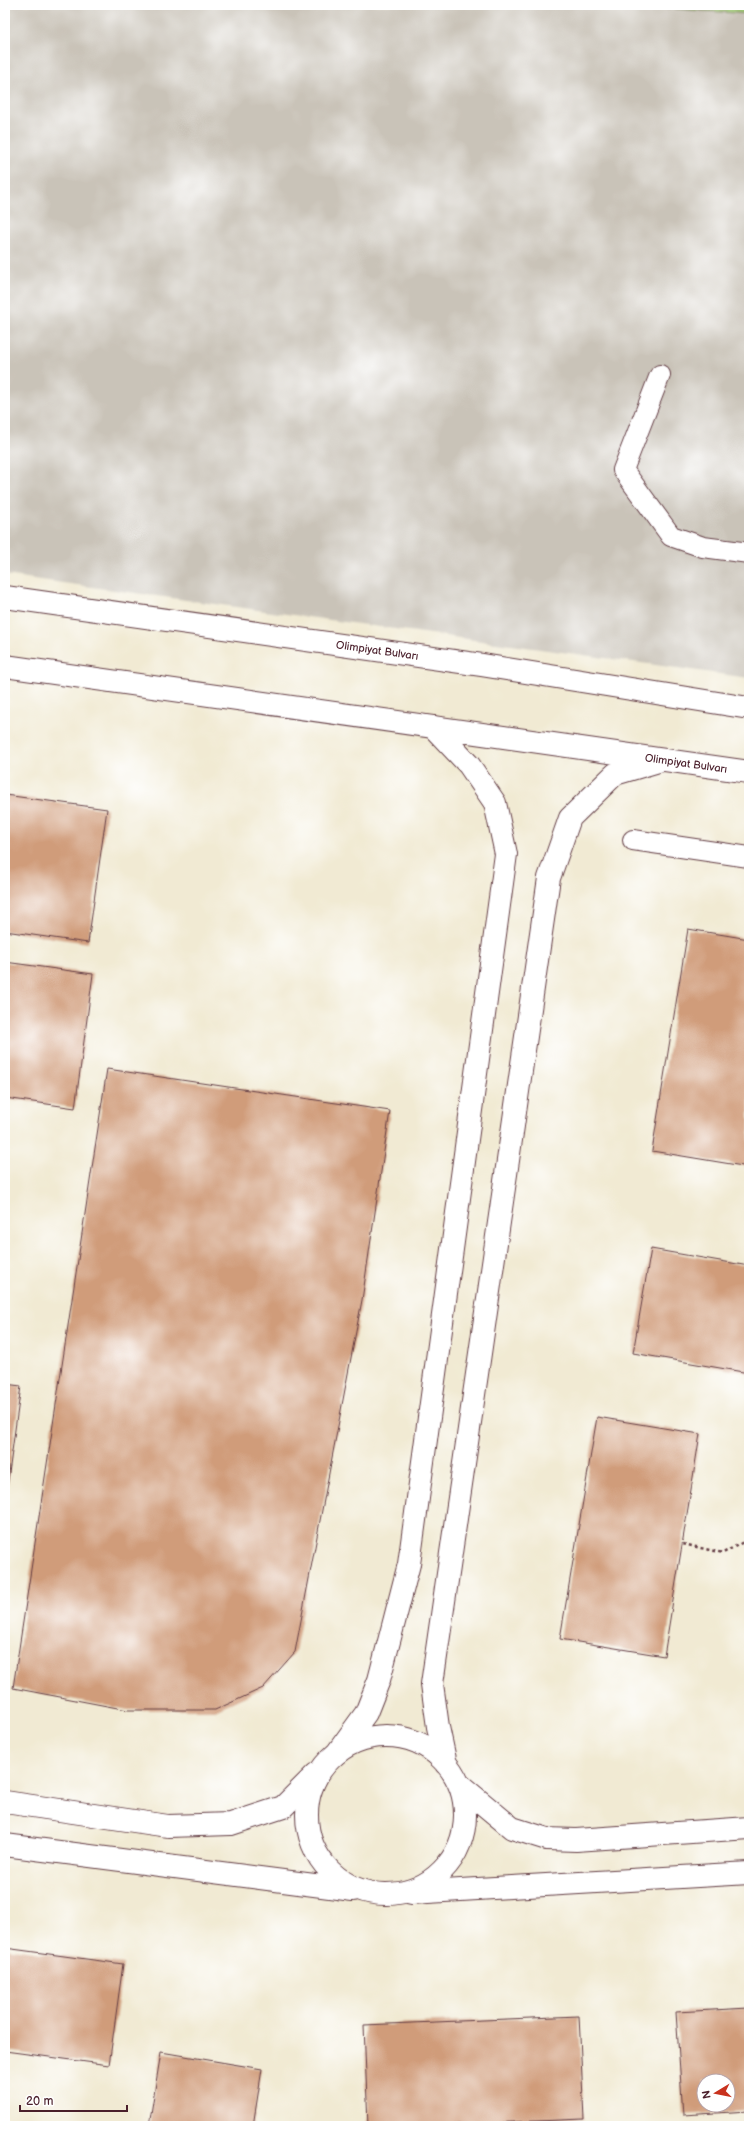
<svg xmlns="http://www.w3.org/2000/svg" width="754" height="2131" font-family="'Balsamiq Sans',sans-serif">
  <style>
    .industrial { fill: #c9c3b8 }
    .green { fill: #9ec773; stroke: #74734f }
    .building { fill: #d09c7a; fill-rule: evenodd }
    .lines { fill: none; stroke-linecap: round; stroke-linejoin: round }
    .lane-casing { stroke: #633d44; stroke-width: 22 }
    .street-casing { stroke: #633d44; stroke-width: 24 }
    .primary-casing { stroke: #633d44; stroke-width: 24 }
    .path { stroke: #633d44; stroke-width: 2.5; stroke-dasharray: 3 3; stroke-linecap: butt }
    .lane { stroke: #fff; stroke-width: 20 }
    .street { stroke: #fff; stroke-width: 22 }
    .primary { stroke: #fff; stroke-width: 22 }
    .labels { text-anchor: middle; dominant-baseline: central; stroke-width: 3.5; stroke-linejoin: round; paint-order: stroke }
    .street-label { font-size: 11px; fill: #4a1f2b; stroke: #fff }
  </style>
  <rect width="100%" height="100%" fill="#fff"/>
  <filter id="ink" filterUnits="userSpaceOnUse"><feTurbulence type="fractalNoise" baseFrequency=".025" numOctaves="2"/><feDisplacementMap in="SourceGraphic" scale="8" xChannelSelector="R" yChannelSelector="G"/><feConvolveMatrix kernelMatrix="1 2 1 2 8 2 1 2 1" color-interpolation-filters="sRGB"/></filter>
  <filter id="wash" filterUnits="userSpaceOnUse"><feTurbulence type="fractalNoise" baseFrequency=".012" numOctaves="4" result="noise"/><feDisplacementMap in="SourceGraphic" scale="16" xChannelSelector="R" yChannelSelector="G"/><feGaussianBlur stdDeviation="0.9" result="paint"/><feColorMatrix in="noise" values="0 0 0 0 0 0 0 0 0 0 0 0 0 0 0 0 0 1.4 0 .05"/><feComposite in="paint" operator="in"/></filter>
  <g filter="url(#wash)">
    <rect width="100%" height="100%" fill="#f1ead3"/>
    <path class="industrial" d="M5,5H620L749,14V678L5,575Z"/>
    <path class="green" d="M620,5H749V14Z"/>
    <g id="blocks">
      <path class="building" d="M5,795L107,809L88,943L5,931Z
        M688,929L749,939V1167L652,1151Z
        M5,962L93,974L75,1108L5,1098Z
        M107,1069L390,1111L362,1300L295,1652L263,1688L215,1710H128L13,1688Z
        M651,1249L749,1266V1373L633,1353Z
        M5,1384L21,1386L6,1495H5Z
        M597,1417L700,1434L664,1656L560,1639Z
        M5,1948L123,1964L109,2065L5,2051Z
        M749,2008V2111L683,2115L676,2012ZM704,2081H728V2105H704Z
        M579,2016L584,2119L418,2126H368L364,2025Z
        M161,2052L262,2069L253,2126H149Z"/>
    </g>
  </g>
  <g filter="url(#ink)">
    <use href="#blocks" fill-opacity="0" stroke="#633d44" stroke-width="1"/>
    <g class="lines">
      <g class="lane-casing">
        <path id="lane" d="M660,375L623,470L671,536L703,547L749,553
          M633,840L749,857"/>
      </g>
      <g class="street-casing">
        <path id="street" d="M307 1815a79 79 0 1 1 158 0a79 79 0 1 1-158 0Z
          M337,1753L366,1713L379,1680L409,1564L506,854L495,803L469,765L433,727
          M446,1764L438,1727L432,1684L549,878L570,818L615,774L662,760
          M459,1784L512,1828L547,1839L576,1840L749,1828
          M5,1802L168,1826L231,1824L283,1807L316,1774
          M5,1845L353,1890
          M411,1893L749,1873"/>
      </g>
      <g class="primary-casing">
        <g id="primary">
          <path id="s1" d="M5,597L482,665L749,708"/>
          <path id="s2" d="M5,666L749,772"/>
        </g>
      </g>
      <path class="path" d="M683,1544L723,1553L749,1539"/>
      <use href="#lane" class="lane"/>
      <use href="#street" class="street"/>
      <use href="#primary" class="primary"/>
    </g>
  </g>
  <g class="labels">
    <g class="street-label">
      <text stroke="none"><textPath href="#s1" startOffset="376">Olimpiyat Bulvarı</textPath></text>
      <text stroke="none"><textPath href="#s2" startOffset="688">Olimpiyat Bulvarı</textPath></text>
    </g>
  </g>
  <rect width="754" height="2131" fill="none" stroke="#fff" stroke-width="20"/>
  <g transform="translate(716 2093) rotate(260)"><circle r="19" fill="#ffffff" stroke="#b7a5aa"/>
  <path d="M0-3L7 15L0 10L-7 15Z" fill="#c8321e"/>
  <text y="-6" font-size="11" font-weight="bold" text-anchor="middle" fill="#4a1f2b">N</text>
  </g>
  <path d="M20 2105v6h107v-6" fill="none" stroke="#4a1f2b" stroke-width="2"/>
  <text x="26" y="2105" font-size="12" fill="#4a1f2b" stroke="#ffffff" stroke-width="3" paint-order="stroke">20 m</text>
</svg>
